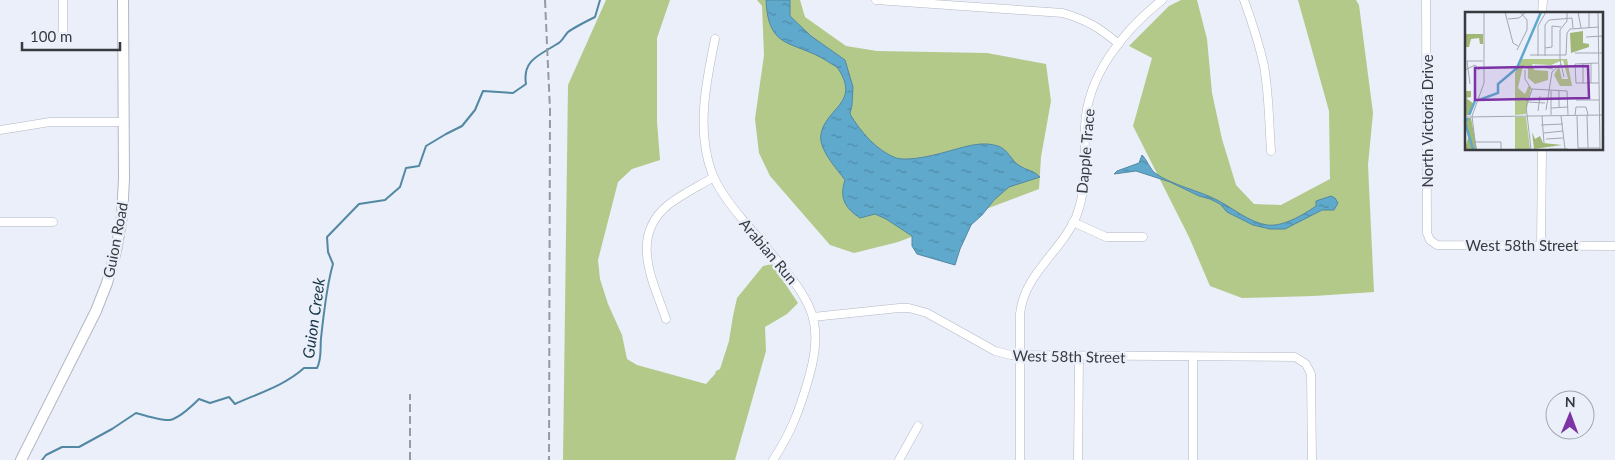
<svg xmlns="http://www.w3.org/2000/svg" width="1615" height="460" font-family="Lato,sans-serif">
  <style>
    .green { fill: #b3c989 }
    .water { fill: url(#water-ripples); stroke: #5388a2 }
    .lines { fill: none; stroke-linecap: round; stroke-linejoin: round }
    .stream { stroke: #5388a2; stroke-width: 2 }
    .street-casing { stroke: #b3b8c3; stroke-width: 9 }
    .secondary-casing { stroke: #b3b8c3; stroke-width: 12 }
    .street { stroke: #fff; stroke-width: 8 }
    .secondary { stroke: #fff; stroke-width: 10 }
    .rail { stroke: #969aa2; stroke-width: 2; stroke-dasharray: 8 4; stroke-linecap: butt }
    .labels { text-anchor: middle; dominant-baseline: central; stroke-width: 5; stroke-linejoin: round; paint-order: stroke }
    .street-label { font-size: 15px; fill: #383a3f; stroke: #eaeffa }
    .water-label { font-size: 16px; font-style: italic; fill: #133545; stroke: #eaeffa }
    .inset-river { fill: none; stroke: #5fa9cd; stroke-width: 2.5 }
    .inset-road { fill: none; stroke: #a3a7af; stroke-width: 1 }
    .view { fill: #7d33a5; fill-opacity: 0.15; stroke: #7d33a5; stroke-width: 2.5 }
    .inset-edge { fill: none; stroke: #383a3f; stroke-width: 2.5 }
  </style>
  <defs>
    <pattern id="water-ripples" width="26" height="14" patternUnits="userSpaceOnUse" patternTransform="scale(1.25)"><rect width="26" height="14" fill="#5fa9cd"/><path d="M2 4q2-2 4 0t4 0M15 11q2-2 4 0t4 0" fill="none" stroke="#4f8ba8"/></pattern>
  </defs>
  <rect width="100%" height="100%" fill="#eaeffa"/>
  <path class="green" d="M606,0H670L657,38V121L660,160L632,169L618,182L598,260L600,279L608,304L622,335L627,359L637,365L706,384L715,374L716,371L720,369L729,341L733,316L737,298L763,266L772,264L798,303L787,314L765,327L766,351L735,460H563L568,85Z
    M757,0H800L805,17L846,46L877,51L987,53L1046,64L1051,101L1041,157L1039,189L898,242L854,253L830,245L770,176L759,153L755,119L764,55L762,6Z
    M1181,0H1197L1207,39L1212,93L1222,139L1236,185L1254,204L1281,205L1330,179L1329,111L1298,0H1356L1359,5L1373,113L1368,165L1374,292L1314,296L1242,298L1210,286L1189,237L1133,126L1152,58L1129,46L1169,6Z"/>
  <path class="water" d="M766,0H790V16L811,36L845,60L853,87L852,105L850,114C860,131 877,151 896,158C910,162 939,154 953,150C967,146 983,141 998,146C1008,149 1012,162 1020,166C1028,171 1033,170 1040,177L1009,187L994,200L982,215L971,225L960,249L955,265L917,254L912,246V236L886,219L875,214L860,218C845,208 839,198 845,180C837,169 818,149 821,134C826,108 860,103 839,70C837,66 831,64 827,61C794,40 768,51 766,0Z
    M1142,155C1147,160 1150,169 1155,173C1171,185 1201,191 1219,201C1234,209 1249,222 1267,225C1283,227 1303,215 1316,206V201L1331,196L1335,198L1338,203L1334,210H1322L1285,229H1270L1253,225L1227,212L1220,204L1210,199L1199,196L1170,182L1136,171L1114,174L1117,171L1139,163Z"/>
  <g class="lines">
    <path class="stream" d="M42,460L46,455L62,447H79L112,429L136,413C143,415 163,421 170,420C179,418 193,405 199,399L210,403L229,397L235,404C259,393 284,386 304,368H317C322,358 320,349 321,338C324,313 326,288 333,264L328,252L327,237L359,204L385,200L400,187L406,168L419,166L426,146L446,134L462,126L475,110L483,91L513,93L526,84C522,60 540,55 557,44C562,42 564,36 568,32C572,29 589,20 595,17L600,0"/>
    <g class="street-casing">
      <path id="street" d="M876,0L1063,13C1089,21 1098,27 1119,44
        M1244,0C1252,22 1259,43 1264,66C1269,94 1269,122 1271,151
        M1426,0L1427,233L1430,240L1437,245L1615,246
        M1542,14L1543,0
        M63,31V0
        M715,39C706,82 696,131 712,173C719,191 731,206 743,220C756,235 768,249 780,264C813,304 824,325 809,377C800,409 791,433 773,460
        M0,130L50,122H124
        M0,222H53
        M1073,222L1106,237H1143
        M1541,246L1542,149
        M813,317L899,308H909L927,313L995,351L1011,355L1295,357L1306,364L1311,374L1312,460
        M666,319C653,281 629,237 668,205C682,194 699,186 714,177
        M899,460L918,426
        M1020,460V314C1024,274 1061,252 1076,217C1088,187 1084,157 1085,126C1087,76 1123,31 1162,0
        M1078,460L1079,357
        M1193,460V357"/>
    </g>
    <g class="secondary-casing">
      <path id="secondary" d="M21,460L96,311L107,283L116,251L122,216L124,179L123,0"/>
    </g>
    <use href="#street" class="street"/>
    <use href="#secondary" class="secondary"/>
    <path class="rail" d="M545,0L550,110L549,460
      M410,460V394"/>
  </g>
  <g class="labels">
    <g class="street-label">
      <text transform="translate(1427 121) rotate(-90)">North Victoria Drive</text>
      <text transform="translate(1085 151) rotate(-85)">Dapple Trace</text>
      <text transform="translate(115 240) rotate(-79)">Guion Road</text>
      <text x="1522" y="245">West 58th Street</text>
      <text transform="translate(769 251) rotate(50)">Arabian Run</text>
      <text transform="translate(1069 356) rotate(1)">West 58th Street</text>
    </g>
    <g class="water-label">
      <text transform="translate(313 318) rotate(-82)">Guion Creek</text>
    </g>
  </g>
  <g transform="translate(1465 12)">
    <rect width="138" height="138" fill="#eaeffa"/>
    <path d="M56,47H102L107,74H95L89,63L94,54L97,67H103L98,48L86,53L67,52L69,58L83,59V68L70,72L63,66V55L58,54L53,76L60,82L64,73L66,76L61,102L50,103V61ZM50,105H61L65,137H50Z" fill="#b3c989"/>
    <path d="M118,19V31L124,32V35L106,41L105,21ZM0,22H18V32H15L14,26L6,27L4,35H0ZM0,79H6V85L1,86L9,92L6,102L1,104ZM0,106H6L12,137H0L3,126ZM67,120L70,127L75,124L78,131L97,133L69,137Z" fill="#a1b776"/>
    <path class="inset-river" d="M14,88L33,81V72L52,56L76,0M4,103L10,89M3,106L0,110L8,137"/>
    <path class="inset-road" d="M40,0L48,31L53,34M113,0L116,16M124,0V16M133,0L135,137M43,7L54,6L61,0M84,8L107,6L108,16M121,25L138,24M80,36L87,35V14L96,15M52,38L62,18V8L55,0M110,41H138M65,43H101L102,21L105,17L134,15M73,44V14L81,0M80,44V13L84,8M2,49L5,72M2,49H18M118,51V71M126,51V71M133,51L110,52L111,71H134M70,54L88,57M0,58L10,53L14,58M60,58V67L67,78L61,94L66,137M99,65L95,48V18L102,9V0M67,77L102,79L103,103M86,79V103M94,79V95M111,88H134M62,90L80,91M86,96L103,95M81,98L87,60L96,52M73,99L75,84M110,103L111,95H121L123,103M122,103L123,136M77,104L79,131M96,104L100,137M112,104L113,136H135M0,105L138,103M76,113L98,112M79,121L98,119M81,127L98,126M9,130H36V137M11,137L7,104L19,71V0M84,137H103"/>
    <path class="view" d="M123,54L124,86L10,88V56Z"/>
    <rect width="138" height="138" class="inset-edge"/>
  </g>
  <g transform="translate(1570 415) rotate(1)"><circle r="24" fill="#eaeffa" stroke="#a3a7af"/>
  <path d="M0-4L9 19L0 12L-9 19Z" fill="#7d33a5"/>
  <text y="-8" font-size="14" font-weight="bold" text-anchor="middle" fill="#383a3f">N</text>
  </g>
  <path d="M22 42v8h98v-8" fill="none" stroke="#383a3f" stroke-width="2.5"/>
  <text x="30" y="42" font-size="15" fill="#383a3f" stroke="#eaeffa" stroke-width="4" paint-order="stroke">100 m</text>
</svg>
